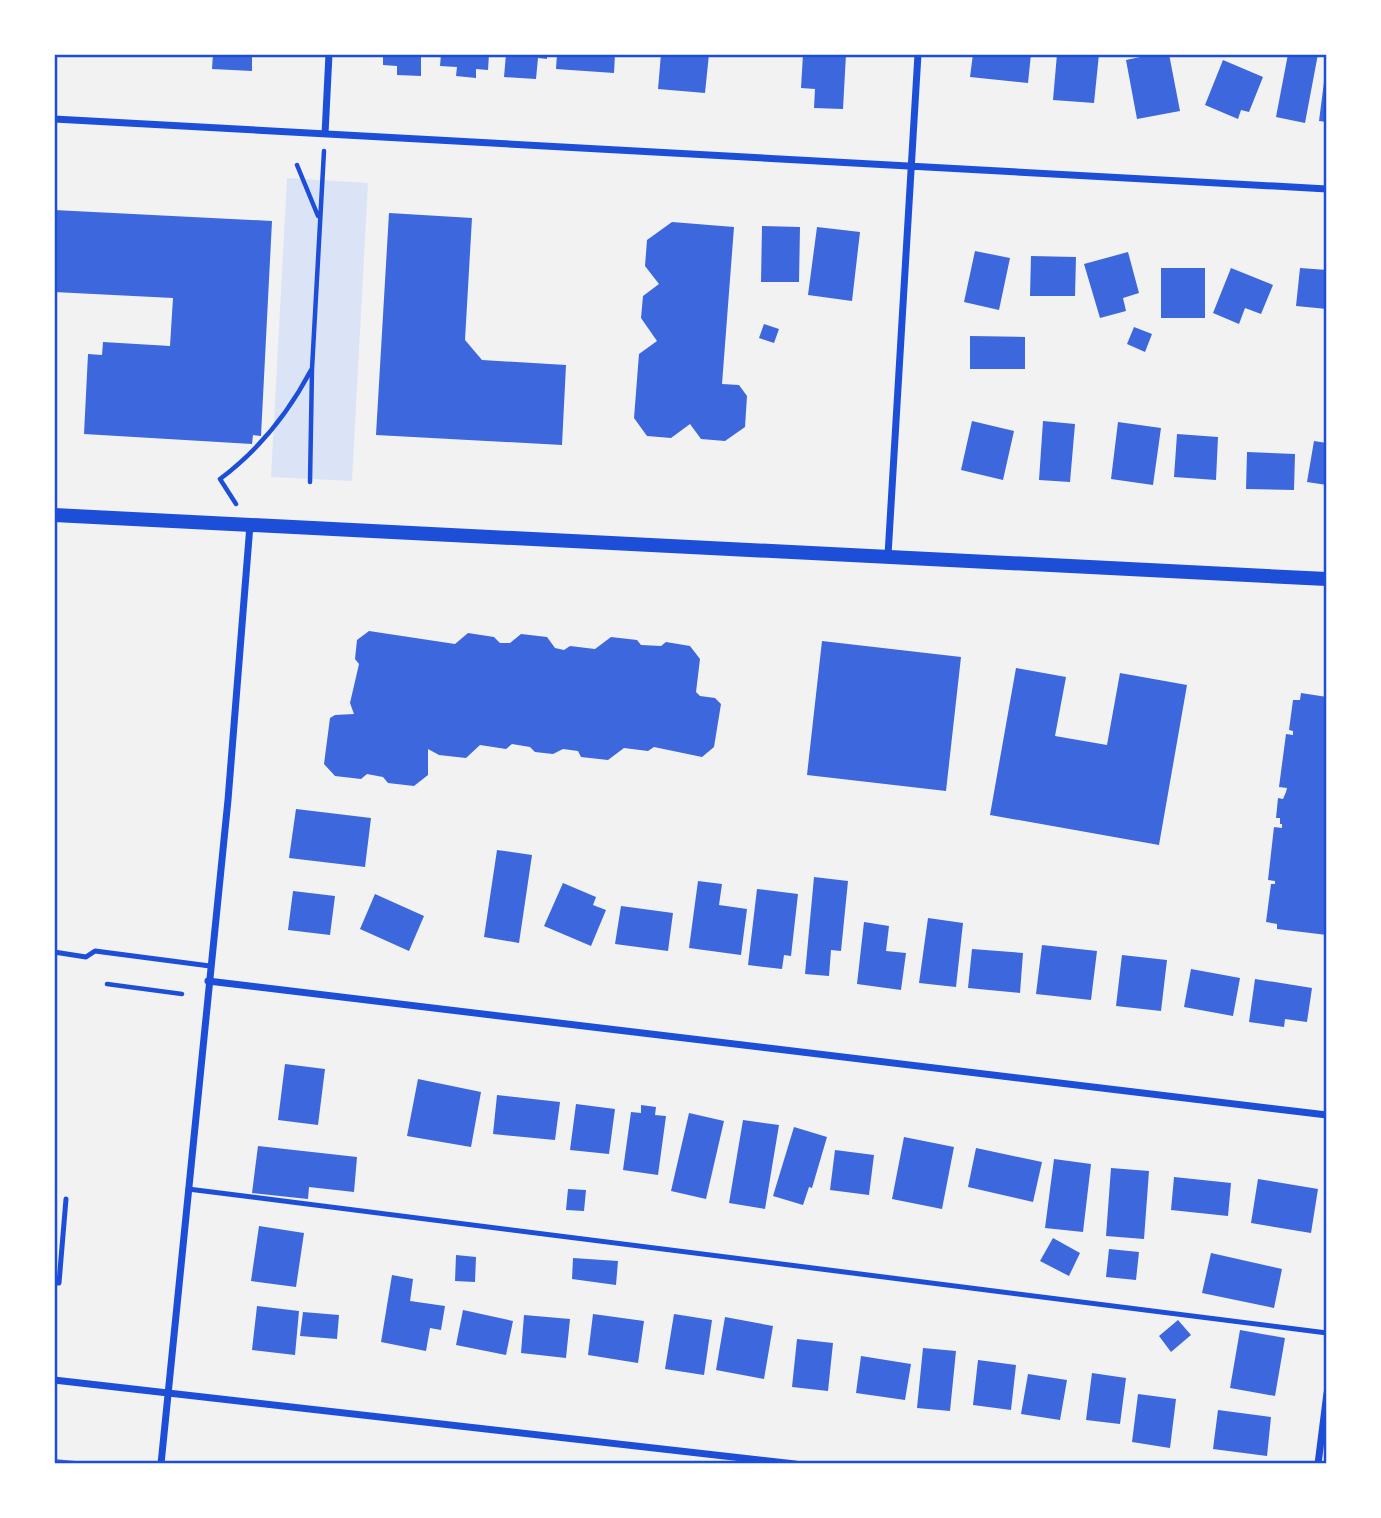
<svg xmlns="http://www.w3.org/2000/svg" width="1381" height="1518" font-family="Raleway,sans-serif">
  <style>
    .green { fill: #dbe4f7 }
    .building { fill: #3d67dc }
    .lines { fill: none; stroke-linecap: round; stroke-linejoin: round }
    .path { stroke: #1d4ed8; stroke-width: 4.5 }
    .service { stroke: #1d4ed8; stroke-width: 5 }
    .minor { stroke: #1d4ed8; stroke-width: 7 }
    .secondary { stroke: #1d4ed8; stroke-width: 14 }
    .neatline { fill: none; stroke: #1d4ed8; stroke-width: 2.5 }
  </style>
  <rect width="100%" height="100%" fill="#f2f2f2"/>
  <path class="green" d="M287,178L368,183L352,481L271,477Z"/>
  <path class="building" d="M213,54H252V71L212,69Z
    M383,54H421V76L397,75V66L383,65Z
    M441,54H489L488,70L476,69V78L456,76L457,67L440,66Z
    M506,54H547V59L538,58L536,79L504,77Z
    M557,54H615L614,73L556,69Z
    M661,54H709L705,93L658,89Z
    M803,54H846L843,109L814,108L815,89L801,88Z
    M973,54H1031L1028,83L970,77Z
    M1057,54H1099L1094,103L1053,100Z
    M1154,54H1169L1180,111L1137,119L1126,60Z
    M1288,54H1318L1305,123L1276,117Z
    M1223,60L1263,77L1249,112L1241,110L1238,119L1205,105Z
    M1325,74H1327V122L1319,121Z
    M54,210L272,221L261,436L253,435L252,444L84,434L88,354L102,355L103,342L170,346L173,298L54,292Z
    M389,213L472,218L465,340L482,360L566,365L562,445L376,435Z
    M672,222L734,227L722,384L739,385L747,396L745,427L725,441L701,439L690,424L671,438L647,436L634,418L639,354L657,341L641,318L643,296L659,284L645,266L647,240Z
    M762,226L800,227L799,282H761Z
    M817,227L860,232L852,301L808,295Z
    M975,251L1010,258L999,310L964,302Z
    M1128,252L1139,293L1123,298L1126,311L1100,318L1084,264Z
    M1031,256L1076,257L1075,296H1030Z
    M1161,268H1205V318H1161Z
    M1231,268L1273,285L1261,314L1245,308L1239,324L1213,313Z
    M1300,268L1327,270V309L1296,306Z
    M764,324L779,329L774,343L759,338Z
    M1134,327L1152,334L1145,352L1127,344Z
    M970,336L1025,337V369H970Z
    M972,421L1014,431L1003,480L961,470Z
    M1043,421L1075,424L1070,482L1039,480Z
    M1118,422L1161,428L1153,485L1111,479Z
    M1177,434L1218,437L1216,480L1174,477Z
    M1314,441L1327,443V485L1307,482Z
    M1247,452L1295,454L1294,490L1246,489Z
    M369,631L455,644L468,633L494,637L500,643H510L521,634L547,637L555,648L564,650L570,646L595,649L611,637L637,640L641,645L661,646L666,642L690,646L700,659L696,692L700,696L715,698L721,704L714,747L702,757L654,747L648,751L624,748L608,760L581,757L578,751L563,749L553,754L535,752L530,747L512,744L506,749L480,745L466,758L439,755L428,749V775L414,786L388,783L383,777L367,774L361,779L335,776L324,764L330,718L335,715L354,714L350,703L359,664L355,659L357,640Z
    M822,641L961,657L946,791L807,775Z
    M1016,668L1066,677L1055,736L1107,745L1120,673L1187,685L1159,845L990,815Z
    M1301,693L1327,697V935L1277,929V924L1266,922L1271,884H1275V881L1268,880L1274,827L1282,828V824H1280V818H1276L1278,798L1283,799L1286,792L1287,788L1279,787L1286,734L1293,735V731L1289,730L1293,700H1300Z
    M296,809L371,818L365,867L289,858Z
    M497,850L532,855L519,943L484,937Z
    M814,877L848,881L841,951L831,950L829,976L805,974Z
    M698,881L722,884L719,905L747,909L741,955L689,948Z
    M563,883L596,897L593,905L606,910L591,946L544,926Z
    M757,889L798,894L791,956L784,955L782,969L748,965Z
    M293,891L335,896L330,935L288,930Z
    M375,894L424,916L409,951L360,929Z
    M621,906L673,913L668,951L615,944Z
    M928,918L963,923L956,987L919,983Z
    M864,922L889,926L886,951L906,953L901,990L857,984Z
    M1042,945L1097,951L1091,1000L1036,994Z
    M972,949L1023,953L1020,993L968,988Z
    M1122,955L1167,960L1161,1011L1116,1006Z
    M1191,969L1240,978L1233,1016L1184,1007Z
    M1255,979L1312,988L1307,1022L1285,1019L1284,1027L1249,1022Z
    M285,1064L325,1069L318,1125L278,1120Z
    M418,1079L481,1092L471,1147L407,1136Z
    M497,1095L560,1102L555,1140L493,1134Z
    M576,1104L615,1109L609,1154L570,1150Z
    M641,1105L656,1107L655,1115L666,1116L658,1175L623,1170L631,1112L641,1113Z
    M689,1113L724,1121L706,1199L671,1191Z
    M743,1120L779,1125L765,1209L729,1203Z
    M794,1127L827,1137L812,1188L809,1187L803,1205L773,1196Z
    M904,1137L954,1147L942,1209L892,1199Z
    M258,1146L357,1157L354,1192L309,1187L308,1199L252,1193Z
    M976,1148L1042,1162L1033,1202L968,1187Z
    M835,1150L874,1155L869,1195L830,1190Z
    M1054,1159L1091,1164L1083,1232L1045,1228Z
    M1111,1168L1149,1171L1144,1239L1106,1236Z
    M1174,1177L1231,1183L1228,1216L1171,1210Z
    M1258,1179L1318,1189L1311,1233L1251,1223Z
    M568,1189L586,1190L584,1211L566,1210Z
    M259,1226L304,1233L296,1287L251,1281Z
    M1053,1238L1080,1253L1069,1276L1040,1261Z
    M1109,1249L1139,1252L1136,1280L1106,1277Z
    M1211,1253L1282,1269L1274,1308L1202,1293Z
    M456,1255L476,1257L475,1282L455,1281Z
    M573,1258L618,1261L616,1285L572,1279Z
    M392,1275L413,1279L410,1301L445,1306L441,1330L430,1328L426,1351L381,1342Z
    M257,1306L299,1311L295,1355L252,1350Z
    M463,1310L513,1321L506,1355L456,1345Z
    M303,1312L339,1315L337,1339L300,1336Z
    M593,1314L644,1321L638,1363L588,1355Z
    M674,1314L712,1320L704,1375L665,1369Z
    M524,1315L570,1319L566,1358L521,1353Z
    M725,1317L773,1326L764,1379L716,1370Z
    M1178,1320L1191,1335L1171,1352L1159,1336Z
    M1240,1330L1285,1338L1275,1396L1230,1388Z
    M797,1339L833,1343L828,1391L792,1387Z
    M923,1348L956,1351L950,1411L917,1408Z
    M861,1356L911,1364L905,1400L856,1393Z
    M978,1360L1016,1365L1011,1410L973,1405Z
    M1092,1373L1126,1378L1120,1424L1086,1420Z
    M1028,1374L1067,1380L1060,1420L1021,1414Z
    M1138,1394L1176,1399L1170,1448L1132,1442Z
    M1218,1410L1271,1417L1267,1456L1213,1449Z
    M54,1459L86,1462L85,1464H54Z"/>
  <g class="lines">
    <path class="path" d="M297,165L318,216
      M310,482L312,369L324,151
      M236,504L220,479C260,449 288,414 311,370
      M107,984L182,994"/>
    <path class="service" d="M54,952L86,957L95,951L210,966
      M188,1189L1327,1333
      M54,1283H59L66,1199"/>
    <path class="minor" d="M54,119L1327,189
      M325,134L329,54
      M888,555L918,54
      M208,981L1327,1115
      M54,1380L795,1464
      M161,1464L228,800L250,525
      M1318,1464L1327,1393"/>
    <path class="secondary" d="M54,515L1327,579"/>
  </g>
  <rect width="1381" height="1518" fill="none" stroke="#ffffff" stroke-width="112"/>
  <rect x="56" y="56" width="1269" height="1406" class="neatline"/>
</svg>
